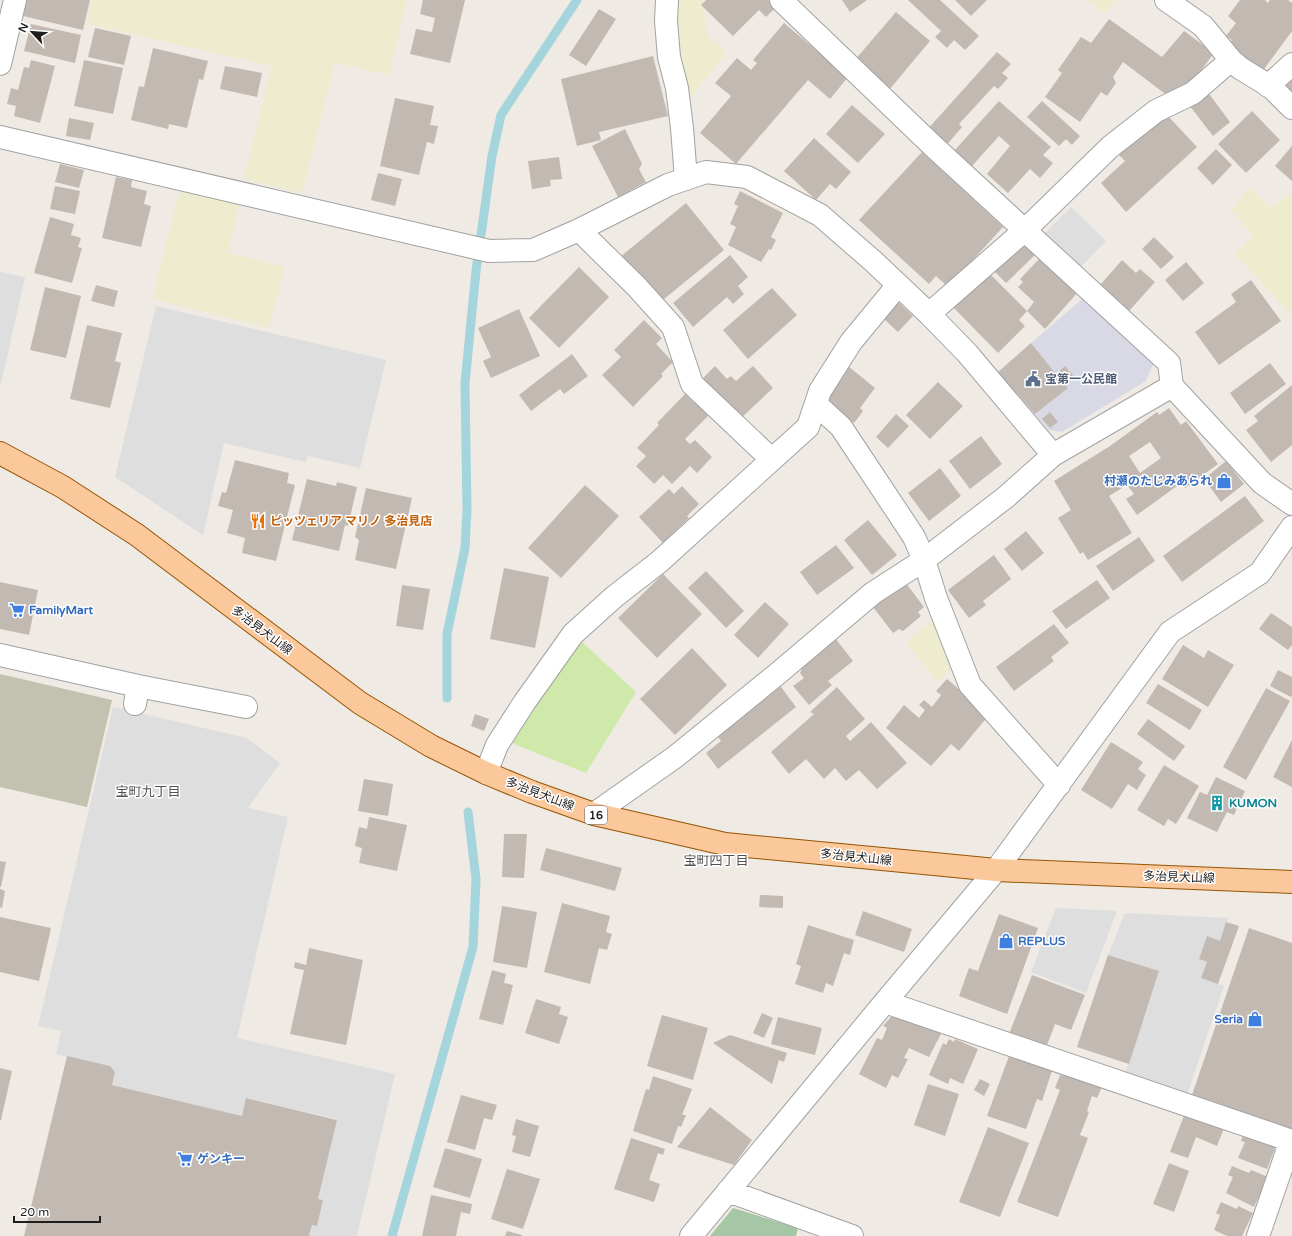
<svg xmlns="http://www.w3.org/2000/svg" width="1292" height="1236" font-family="'Varela Round','Noto Sans JP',sans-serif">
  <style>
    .construction { fill: #c3c1af }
    .farmland { fill: #edeccf }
    .grass { fill: #cfe9aa }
    .cemetery { fill: #a5c7a6 }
    .parking { fill: #dedede }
    .plaza { fill: #d8d9e4 }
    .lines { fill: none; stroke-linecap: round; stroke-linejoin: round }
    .stream { stroke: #a4d5dc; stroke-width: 9 }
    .building { fill: #c3b9b3; fill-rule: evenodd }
    .minor-casing { stroke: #a2a2a2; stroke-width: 24 }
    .major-casing { stroke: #965501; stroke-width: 24 }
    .minor { stroke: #fff; stroke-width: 22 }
    .major { stroke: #fbc89c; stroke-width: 22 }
    .labels { text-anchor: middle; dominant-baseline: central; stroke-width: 3; stroke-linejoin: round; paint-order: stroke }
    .shield { fill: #fff; stroke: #626262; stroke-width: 1 }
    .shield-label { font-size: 11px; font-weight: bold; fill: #1e1e1e }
    .service-label { font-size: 12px; font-weight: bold; fill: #4e5e75; stroke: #fff; text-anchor: start }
    .shop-label { font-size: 12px; font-weight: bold; fill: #366cbe; stroke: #fff; text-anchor: start }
    .food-label { font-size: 12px; font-weight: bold; fill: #c56008; stroke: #fff; text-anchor: start }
    .street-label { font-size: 12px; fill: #1e1e1e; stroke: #fff }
    .culture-label { font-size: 12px; font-weight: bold; fill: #0d838f; stroke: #fff; text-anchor: start }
    .neighbourhood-label { font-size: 13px; fill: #515151; stroke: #fff }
  </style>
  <rect width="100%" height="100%" fill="#efeae4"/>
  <path class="construction" d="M0,674L112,700L87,807L0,787Z"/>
  <path class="farmland" d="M92,0H407L389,75L335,63L302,193L244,179L271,66L87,24Z
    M672,0H702L707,34L727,53L688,99L674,54Z
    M1087,0H1116L1105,14Z
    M1250,187L1271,208L1292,191V316L1235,254L1253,236L1231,210Z
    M180,189L240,204L228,252L285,267L269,328L152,299Z
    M940,615L958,665L937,681L906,642Z"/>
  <path class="grass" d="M579,639L636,692L586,773L509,742Z"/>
  <path class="cemetery" d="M733,1208L798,1228L796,1236H710Z"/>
  <path class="parking" d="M1071,207L1106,241L1078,270L1042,236Z
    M0,272L25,277L1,384H0Z
    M156,306L386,360L360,468L308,456L305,462L224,443L203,535L115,477Z
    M113,707L247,738L280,763L248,808L288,817L237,1038L395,1074L357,1236H309L312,1225L317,1226L323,1200L318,1199L337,1119L247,1098L242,1116L112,1085L115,1072L110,1066L56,1054L61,1031L38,1026Z
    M1056,908L1117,911L1086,993L1031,972Z
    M1125,913L1228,918L1220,941L1207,937L1199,959L1207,962L1201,978L1224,986L1187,1095L1125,1074L1159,971L1108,955Z"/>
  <path class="plaza" d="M1089,293L1155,360L1146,381L1062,432L1049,430L998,372Z"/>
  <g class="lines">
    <path class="stream" d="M447,698V634L465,548L467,510L465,383L476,271L492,156L501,115L577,0
      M392,1236L473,947L476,879L468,812"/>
  </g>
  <path class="building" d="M27,0H90L83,30L23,16Z
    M423,0H465L450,63L410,54L416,29L432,32L435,18L420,14Z
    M706,0H768L776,7L766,17L759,10L733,36L701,5Z
    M842,0H867L850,12Z
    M908,0H940L979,36L965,50L954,40L947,48L935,37L941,31Z
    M955,0H987L971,16Z
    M1240,0H1265L1268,3L1270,0H1288L1292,3V31L1262,72L1228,46L1232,40L1226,36L1236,23L1228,16Z
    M599,9L616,19L586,66L569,55Z
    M896,12L930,41L889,90L854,61Z
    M1109,19L1162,57L1184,31L1214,53L1188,88L1168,96L1123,62L1113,77L1116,83L1107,96L1101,92L1080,122L1045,97L1062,73L1058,70L1081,37L1091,43Z
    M784,23L848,77L830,99L808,80L736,164L700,133L731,96L715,83L737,58L751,70L757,63L753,60Z
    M31,24L81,35L75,63L24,51Z
    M95,28L131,36L124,65L88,57Z
    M153,48L208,61L203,80L199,79L187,128L169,124L168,129L131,120L139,86L144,87Z
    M997,52L1011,64L1002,73L1008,78L998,89L994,86L959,124L962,127L945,147L926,131Z
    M653,56L668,116L599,132L601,140L577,146L561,79Z
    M31,60L55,66L40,123L14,116L16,106L7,104L11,88L18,90L24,67L29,68Z
    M84,60L123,68L113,114L74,106Z
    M225,66L262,73L257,97L220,89Z
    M1292,70V96L1279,82Z
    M1207,91L1230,122L1213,136L1189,105Z
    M395,98L434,106L430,125L438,126L434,144L427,142L419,175L380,166Z
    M999,101L1051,147L1043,155L1053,163L1040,178L1030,169L1008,193L987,174L1010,146L999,136L971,167L954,151Z
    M1042,101L1080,136L1072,145L1066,139L1059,146L1027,117Z
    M852,105L885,134L858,163L826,134Z
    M1252,111L1280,140L1246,173L1218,144Z
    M1160,115L1168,116L1197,147L1126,212L1101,183L1125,161L1117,153Z
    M69,118L94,123L90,140L66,136Z
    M625,129L642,164L639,169L646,182L618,197L592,146Z
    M814,138L851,172L836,189L830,184L816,200L784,171Z
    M1292,146V181L1275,166Z
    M1216,149L1232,165L1213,185L1197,168Z
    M922,152L1003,227L948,287L936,276L929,284L859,220Z
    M559,157L562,179L550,180L551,186L532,189L528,161Z
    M60,164L84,170L79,188L55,182Z
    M378,173L402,179L395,206L371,200Z
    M116,177L132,180L131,187L147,191L144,204L151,206L141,247L102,238Z
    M55,186L80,191L75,214L50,209Z
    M740,191L783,213L771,237L776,240L771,250L769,249L761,262L728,245L736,227L730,224L738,206L734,204Z
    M686,203L724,250L658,304L620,257Z
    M50,217L74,224L71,235L81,238L78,247L82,248L72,283L34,273Z
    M1154,237L1174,257L1161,269L1142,249Z
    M1021,240L1035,255L1006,283L992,269Z
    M730,255L748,277L738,286L744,294L733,304L727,297L693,327L673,303Z
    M1041,257L1079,291L1045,329L1027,311L1034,302L1018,287L1023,282L1020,279Z
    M1122,260L1136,273L1140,269L1155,282L1129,311L1100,285Z
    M1186,262L1204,283L1183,301L1165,280Z
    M579,267L609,297L559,348L529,318Z
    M987,271L1027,311L1019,320L1025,326L998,353L952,306Z
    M1251,280L1281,321L1219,365L1195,332L1236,302L1231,294Z
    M96,285L118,291L114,307L91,301Z
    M45,287L81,296L66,358L30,350Z
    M772,288L797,315L748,359L723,330Z
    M897,301L913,316L898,332L883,318Z
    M519,309L540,356L491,378L483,361L491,357L478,328Z
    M644,320L662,338L656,344L673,362L661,374L663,376L633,407L602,375L621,357L614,350Z
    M87,325L122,333L115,361L121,363L110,408L70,399Z
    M1031,343L1056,374L1065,366L1074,377L1065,385L1068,388L1035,414L998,372Z
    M572,354L588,376L564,394L560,389L531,411L519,395Z
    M1270,363L1286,384L1245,414L1230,393Z
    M715,366L727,379L731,376L736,381L753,366L773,388L740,419L703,378Z
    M848,366L875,388L860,408L863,411L854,423L823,397Z
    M938,382L963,406L930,439L906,415Z
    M1292,385V445L1271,462L1246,430L1258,421L1254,416Z
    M685,394L697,405L699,403L710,414L685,439L690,444L695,440L712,457L697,473L690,466L672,484L663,475L654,484L636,466L646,456L637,448L659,425L657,423Z
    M1169,408L1181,425L1186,421L1218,464L1185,488L1181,483L1137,515L1126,499L1134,494L1127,485L1109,496L1132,533L1088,560L1083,552L1080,554L1058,518L1071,510L1054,481L1110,446L1157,412L1159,415ZM1150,442L1161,458L1140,473L1129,456Z
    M1050,412L1058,422L1050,428L1042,419Z
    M896,414L909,426L888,448L876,437Z
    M981,436L1002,464L970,489L949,461Z
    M235,460L289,473L287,483L295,485L276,561L242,553L245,538L227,533L233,510L218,506L222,492L226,493Z
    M1226,461L1244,484L1221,502L1204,479Z
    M940,468L961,496L929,521L908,493Z
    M307,479L336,486L337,482L357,487L348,526L345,525L339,551L292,540Z
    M585,485L619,516L561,578L528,548Z
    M682,486L699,504L687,516L689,518L663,543L639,517L669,489L674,494Z
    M366,488L412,498L396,569L355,560L359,540L355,537Z
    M1245,496L1264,521L1182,582L1163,556Z
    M868,520L897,555L872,575L844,540Z
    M1026,531L1044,553L1022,571L1004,549Z
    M1139,537L1155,561L1113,591L1096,566Z
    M836,545L854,568L817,595L800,572Z
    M994,555L1011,579L983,601L986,605L969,618L948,590Z
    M504,568L549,577L535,648L490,639Z
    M706,571L744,611L726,628L688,588Z
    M663,574L702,614L657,658L618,618Z
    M1097,580L1110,598L1066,629L1052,611Z
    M0,582L38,590L29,635L0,629Z
    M905,582L924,607L918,612L921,616L903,631L899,629L893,633L873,607Z
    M402,585L430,589L423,630L396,626Z
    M765,602L789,624L758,658L734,635Z
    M1271,613L1292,627V645L1288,650L1259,629Z
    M1054,624L1069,643L1051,657L1054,661L1014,691L996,667Z
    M835,638L853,661L828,681L832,685L809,705L793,686L804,678L800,673L805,663Z
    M1183,645L1204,658L1208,650L1234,665L1208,707L1162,679Z
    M692,648L727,685L675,735L640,699Z
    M1278,670L1292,677V695L1291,697L1270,686Z
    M947,679L989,715L959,751L951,744L931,766L886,728L904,705L919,718L925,710L919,705L924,700L932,707L941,695L936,691Z
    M778,683L796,707L718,769L706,753L721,741L715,733Z
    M1158,684L1202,710L1190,730L1146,703Z
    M837,687L865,719L846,736L850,741L871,722L907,763L877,789L859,770L846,781L835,768L824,779L806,759L789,774L771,752L814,714L810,712Z
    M1266,688L1290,701L1246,780L1223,767Z
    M475,714L489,719L484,731L471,726Z
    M1148,719L1185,746L1174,761L1137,734Z
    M1292,740V787L1273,777Z
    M1111,742L1143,762L1138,769L1146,775L1137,790L1128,784L1112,809L1081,790Z
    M1164,765L1199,786L1176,824L1168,819L1164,826L1137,810Z
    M1216,777L1245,791L1234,815L1227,812L1217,832L1187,818L1200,792L1207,795Z
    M364,779L393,784L388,816L358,811Z
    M369,817L407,825L397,871L359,863L362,848L355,846L359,827L367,829Z
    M504,834H527L524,878L502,877Z
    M546,848L622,868L615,891L540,870Z
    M0,861L6,862L1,887H0Z
    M0,889L5,891L2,908L0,907Z
    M760,895L783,896V908L759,907Z
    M562,903L610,916L606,932L612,934L607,950L599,948L590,984L544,972Z
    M502,906L537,912L527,968L493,962Z
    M863,911L912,929L904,952L855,935Z
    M999,914L1038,928L1007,1014L959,996L969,968L978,971Z
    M0,917L51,928L39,981L0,972Z
    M1226,922L1239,926L1218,984L1201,978L1207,962L1199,959L1207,936L1220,941Z
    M808,925L854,940L850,955L844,953L833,986L826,983L823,993L795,984L801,966L796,964Z
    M1249,928L1292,943V1129L1192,1095Z
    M309,948L363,960L346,1045L290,1034L304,970L294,968L295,962L306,965Z
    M1108,955L1159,971L1129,1064L1077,1047Z
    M492,970L506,974L504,983L513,985L503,1025L479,1019Z
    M1032,975L1085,995L1071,1030L1055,1024L1046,1048L1009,1034Z
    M536,999L561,1007L559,1014L568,1017L559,1044L525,1033Z
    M896,1011L943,1030L929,1057L909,1048L904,1058L908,1059L898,1078L892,1075L886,1088L859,1074L877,1038L882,1040L887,1028L883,1026Z
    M762,1013L773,1018L764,1038L753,1033Z
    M662,1015L708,1028L693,1080L647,1066Z
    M778,1017L822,1028L815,1055L771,1044Z
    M730,1035L787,1053L784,1062L779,1060L772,1084L713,1043Z
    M949,1039L954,1042L955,1039L978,1049L963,1084L950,1078L948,1084L929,1075L943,1043L946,1045Z
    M67,1056L110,1066L115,1072L112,1085L242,1116L246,1098L337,1120L318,1199L323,1200L317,1226L312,1225L309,1236H24Z
    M1009,1056L1052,1071L1042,1101L1037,1099L1026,1129L987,1116Z
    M0,1068L12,1071L1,1120H0Z
    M1065,1073L1102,1087L1097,1098L1092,1096L1087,1111L1089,1112L1080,1135L1088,1138L1058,1217L1017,1202L1060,1090L1055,1088L1060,1075L1063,1076Z
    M653,1076L692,1089L682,1115H686L681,1127L678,1126L672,1144L633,1131L646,1089L649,1090Z
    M980,1079L990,1084L984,1096L974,1090Z
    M928,1084L959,1094L945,1136L914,1125Z
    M461,1095L497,1105L492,1120L484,1118L475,1150L447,1142Z
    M710,1107L752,1140L734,1165L677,1147Z
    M1185,1113L1224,1128L1217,1146L1196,1137L1188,1158L1170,1152Z
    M516,1119L539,1126L530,1157L512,1152L516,1136L512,1135Z
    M988,1127L1029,1143L1000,1217L959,1202Z
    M1245,1130L1277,1143L1267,1169L1238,1158L1245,1142L1241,1141Z
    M631,1138L665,1149L663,1155L658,1153L649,1180L660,1184L654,1202L614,1189Z
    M445,1148L482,1159L470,1198L433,1187Z
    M1169,1163L1189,1171L1174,1212L1153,1204Z
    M1232,1166L1249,1173L1251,1170L1268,1177L1254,1207L1226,1193L1233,1177L1228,1175Z
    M507,1169L540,1179L523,1229L491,1219Z
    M431,1195L472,1204L470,1214L461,1212L456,1236H422Z
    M1221,1202L1237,1209L1238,1206L1253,1213L1242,1236H1227L1214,1230L1220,1215L1216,1213Z
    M507,1231L522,1235V1236H505Z"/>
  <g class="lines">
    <g class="minor-casing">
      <path id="minor" d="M667,0L666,21L669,57L677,88L682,128L686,179
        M781,0L933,146L1169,363L1172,386L1262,483L1292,504
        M1166,0L1203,26L1231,60L1240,68L1271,87L1292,108
        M0,64L15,0
        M1268,86L1292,64
        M0,137L489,251L533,250L579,230L668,185L706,172L747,177L820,215L873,261L929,314L967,353L1053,455
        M579,230L637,287L673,327L692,384L768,456L773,458
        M929,314L1025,230L1110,147L1156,111L1193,93L1231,60
        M816,404L841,427L914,537L924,560L936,598L970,685L1059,785
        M0,655L138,686L246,707
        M135,704L138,686
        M486,773L497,745L524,703L573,634L614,597L659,562L808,427L820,391L851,342L898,285
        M594,814L675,757L776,675L873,593L924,560L1006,497L1053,455L1172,386
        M885,1002L1292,1141
        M728,1191L852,1236
        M691,1236L885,1002L996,870L1170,632L1260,573L1292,527
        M1258,1236L1291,1140"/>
    </g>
    <g class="major-casing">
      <path id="major" d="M0,453L63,487L137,535L360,703L431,746L486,773L532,792L594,814L725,844L903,861L996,870L1292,882"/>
    </g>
    <use href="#minor" class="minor"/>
    <use href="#major" class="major"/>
  </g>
  <defs>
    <g id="civic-bare" transform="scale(1.2)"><path d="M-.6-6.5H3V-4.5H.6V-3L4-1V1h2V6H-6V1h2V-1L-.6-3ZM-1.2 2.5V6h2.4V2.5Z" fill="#5c6f8a" stroke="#fff" stroke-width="2.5" paint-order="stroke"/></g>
    <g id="shop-bare" transform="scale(1.2)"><path d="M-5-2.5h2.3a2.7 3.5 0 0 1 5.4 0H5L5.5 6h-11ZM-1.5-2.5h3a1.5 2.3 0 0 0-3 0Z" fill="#3f7fe0" stroke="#fff" stroke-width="2.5" paint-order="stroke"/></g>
    <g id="restaurant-bare" transform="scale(1.2)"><path d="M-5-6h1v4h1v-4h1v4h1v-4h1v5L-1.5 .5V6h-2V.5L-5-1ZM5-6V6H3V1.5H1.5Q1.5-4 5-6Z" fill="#e8710a" stroke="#fff" stroke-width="2.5" paint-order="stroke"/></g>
    <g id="supermarket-bare" transform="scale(1.2)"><path d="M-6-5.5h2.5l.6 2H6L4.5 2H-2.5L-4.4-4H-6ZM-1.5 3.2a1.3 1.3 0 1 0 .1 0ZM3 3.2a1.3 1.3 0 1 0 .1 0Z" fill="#3f7fe0" stroke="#fff" stroke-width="2.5" paint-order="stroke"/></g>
    <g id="building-bare" transform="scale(1.2)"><path d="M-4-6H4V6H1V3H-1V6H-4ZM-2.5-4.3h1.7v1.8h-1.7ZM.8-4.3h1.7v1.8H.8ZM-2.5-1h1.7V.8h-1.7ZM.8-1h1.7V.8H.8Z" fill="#0f9aa8" stroke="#fff" stroke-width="2.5" paint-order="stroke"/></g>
  </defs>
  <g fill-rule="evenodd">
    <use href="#civic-bare" x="1033" y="379"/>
    <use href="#shop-bare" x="1224" y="481"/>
    <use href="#restaurant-bare" x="258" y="521"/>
    <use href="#supermarket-bare" x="17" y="610"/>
    <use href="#building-bare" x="1217" y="803"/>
    <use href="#shop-bare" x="1006" y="941"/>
    <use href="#shop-bare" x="1255" y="1019"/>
    <use href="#supermarket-bare" x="185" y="1159"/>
  </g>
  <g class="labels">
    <rect class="shield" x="585" y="806" width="22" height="18" rx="3"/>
    <g class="shield-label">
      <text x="596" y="815">16</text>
    </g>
    <g class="service-label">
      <text x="1045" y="379">宝第一公民館</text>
    </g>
    <g class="shop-label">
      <text x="1212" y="481" text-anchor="end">村瀬のたじみあられ</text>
      <text x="29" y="610">FamilyMart</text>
      <text x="1018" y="941">REPLUS</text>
      <text x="1243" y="1019" text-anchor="end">Seria</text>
      <text x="197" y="1159">ゲンキー</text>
    </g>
    <g class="food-label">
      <text x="270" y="521">ピッツェリア マリノ 多治見店</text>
    </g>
    <g class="street-label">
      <text transform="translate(262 630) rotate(37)">多治見犬山線</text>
      <text transform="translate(540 794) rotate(21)">多治見犬山線</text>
      <text transform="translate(856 857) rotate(6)">多治見犬山線</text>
      <text transform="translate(1179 877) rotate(2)">多治見犬山線</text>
    </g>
    <g class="culture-label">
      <text x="1229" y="803">KUMON</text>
    </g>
    <g class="neighbourhood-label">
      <text x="148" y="792">宝町九丁目</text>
      <text x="716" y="861">宝町四丁目</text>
    </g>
  </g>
  <g transform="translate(32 32) rotate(296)" stroke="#ffffff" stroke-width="3" paint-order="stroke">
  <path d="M0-3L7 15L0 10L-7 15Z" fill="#1e1e1e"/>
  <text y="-6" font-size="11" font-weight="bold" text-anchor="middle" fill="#1e1e1e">N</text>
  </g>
  <path d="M14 1216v6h86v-6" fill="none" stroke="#1e1e1e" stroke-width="2"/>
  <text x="20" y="1216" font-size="12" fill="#1e1e1e" stroke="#ffffff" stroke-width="3" paint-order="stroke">20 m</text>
</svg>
